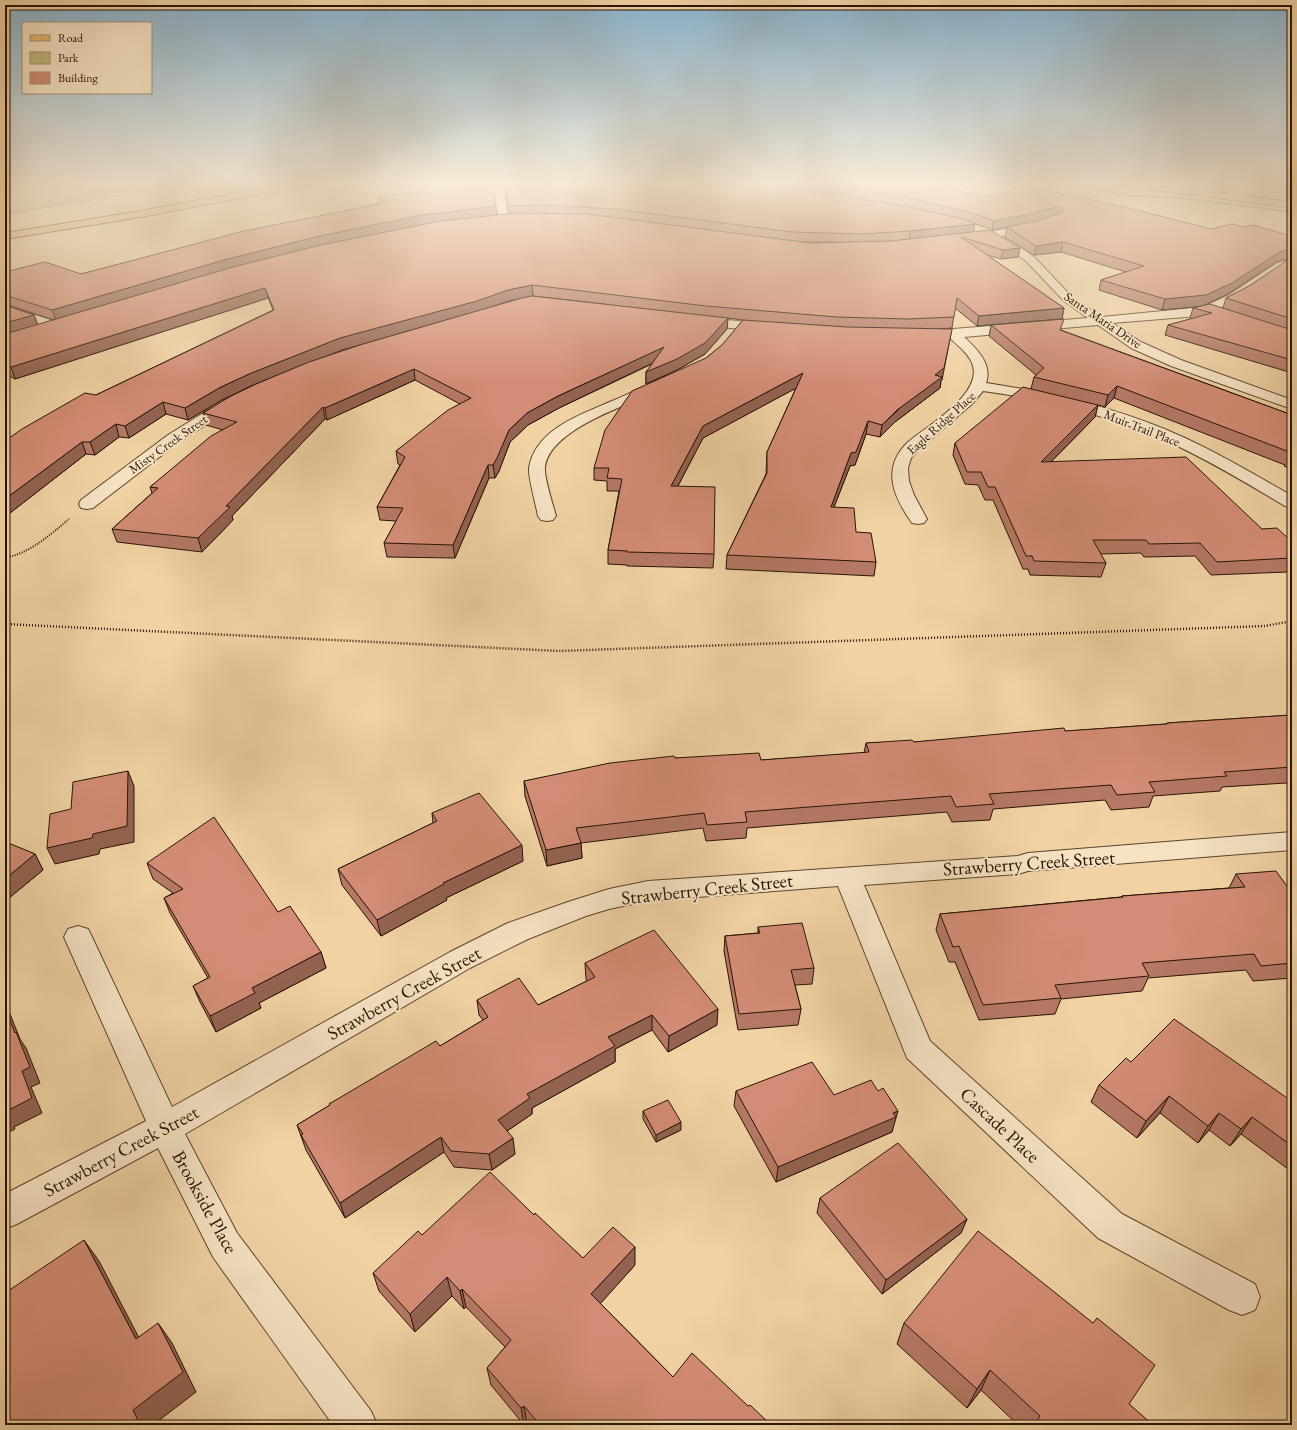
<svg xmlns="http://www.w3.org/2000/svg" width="1297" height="1430" font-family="'EB Garamond',serif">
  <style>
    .green { fill: #c1ba80; stroke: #746742 }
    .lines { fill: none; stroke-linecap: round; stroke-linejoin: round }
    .stream { fill: #6e756b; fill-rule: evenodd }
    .minor-casing { stroke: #5a442c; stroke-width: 2 }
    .major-casing { stroke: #281405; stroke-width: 2 }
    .path-far2 { stroke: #281405; stroke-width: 1; stroke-dasharray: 0.5 1; stroke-linecap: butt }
    .path-far1 { stroke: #281405; stroke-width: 2; stroke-dasharray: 1 1.5; stroke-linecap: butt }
    .path { stroke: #281405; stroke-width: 2.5; stroke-dasharray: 1 2; stroke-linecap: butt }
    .minor { fill: #f5e2c3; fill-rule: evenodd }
    .major { fill: #e8b972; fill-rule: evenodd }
    .wall { fill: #b57865; stroke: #281405; fill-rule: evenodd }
    .shaded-wall { fill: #946252; stroke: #281405 }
    .building { fill: #d38c75; stroke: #281405 }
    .labels { text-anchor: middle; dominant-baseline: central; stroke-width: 4; stroke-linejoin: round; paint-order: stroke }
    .far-street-label { font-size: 13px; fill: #281405; stroke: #f5e2c3 }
    .near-street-label { font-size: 19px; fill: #281405; stroke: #f5e2c3 }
  </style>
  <rect width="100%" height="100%" fill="#f0d2a3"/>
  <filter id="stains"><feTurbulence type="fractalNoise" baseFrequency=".005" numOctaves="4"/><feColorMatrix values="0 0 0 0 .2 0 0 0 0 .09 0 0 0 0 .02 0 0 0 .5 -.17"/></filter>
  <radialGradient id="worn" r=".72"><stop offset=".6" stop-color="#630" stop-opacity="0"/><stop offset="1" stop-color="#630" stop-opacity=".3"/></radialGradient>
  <path class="green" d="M5,183H197L5,214Z"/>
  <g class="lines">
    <path class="stream" d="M1064,183H1072L1121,194L1181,197L1292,211V213L1181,199L1121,196Z"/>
    <g class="minor-casing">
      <path id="minor" d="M508,183H522L504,194L509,219L504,222L499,219L494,193Z
        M1035,224L1039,225L1040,227L1039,229L1001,236L1019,246L1035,258L1073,298L1102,317L1203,307L1229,295L1277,263L1292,259V265L1285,268C1256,287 1232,307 1198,316L1112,323L1141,342L1181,360L1292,400V409L1171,366L1131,348L1098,325L964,337C976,348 993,364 986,383C1054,393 1122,409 1185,438C1222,455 1257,476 1292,496V507L1285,506C1248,484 1212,462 1173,444C1112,416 1048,400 983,391L972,404L923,446L911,458L908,468L909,481L914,495L927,519L924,523L918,524L912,523C893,496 881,468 908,442C927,426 985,393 972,363C968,353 958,346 950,338L920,339L916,338L914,335L916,332L1088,318L1065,302L1027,262L1011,250L990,237L968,241L963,238L968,235Z
        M5,305L60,323L62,326L60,329L56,330L5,313Z
        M697,317L768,324L772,325L774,328L772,331L768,332L693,324L691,321L693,318Z
        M652,385L657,386L659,389L657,392C627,405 548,430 545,468C544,477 553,505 556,516L553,520L547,521L541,520L538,516C536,505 528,477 529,468C535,429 582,414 612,401C625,396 638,388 652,385Z
        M229,400L234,401L236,404L234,407L179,442L93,508L87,509L81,508L79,504L81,500L168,435L205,412Z
        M1292,832V850L1028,871L1018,874L864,885L930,1041L1122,1214L1255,1284L1260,1297L1255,1310L1242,1315L1229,1310L1098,1238L907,1058L838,886L648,901L609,909L586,916L528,939L470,968L185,1134L237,1233L371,1411L377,1425H333L213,1257L158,1148L17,1224L5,1229V1194L146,1121L64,937L68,929L78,926L88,929L92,937L172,1107L450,952L508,923L568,902L609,889L648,881L1018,856L1028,853Z"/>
    </g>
    <g class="major-casing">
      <path id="major" d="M289,183H307L303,186L141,217L5,239V233L141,211Z
        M1122,183H1147L1292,202V208L1126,186Z"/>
    </g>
    <path class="path-far2" d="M324,184L331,183"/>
    <path class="path-far1" d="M5,558C30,553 50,535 69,519"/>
    <path class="path" d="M5,624L559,651L1265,626L1292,621"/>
    <use href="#minor" class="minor"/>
    <use href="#major" class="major"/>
  </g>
  <path class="wall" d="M522,183H914L991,197L1026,186L1276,262L1228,294L1203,306L1162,310L1099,290L1101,280L1126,272L1061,252L1034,255L1005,237L1007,228L992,230L973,223L969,221L974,232L1020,248L1018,257L1001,259L987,255L1064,308L1062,319L977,326L955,308L952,328L939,329L942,380H941L940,388L895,422L880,437L866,434L855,465L850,466L834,507L856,532L876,562L874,576L726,569L727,555L766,474L767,452L796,388L703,438L678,486L714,554L713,568L627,566V565L608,564V550L619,491H607V481L594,480V468L706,358L722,345L743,320L728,318L727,329L705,354L677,370L646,384V372L652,364L559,408L528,425L510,442L499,471L495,478H489L455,558L387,557L384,543L396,521L380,520L377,507L400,465L398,464L396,451L460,404L415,380L327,420L325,419L232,516L233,520L202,552L117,542L112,529L152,493L150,487L223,430L206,425L203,413L263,381L251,386L222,400L188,420L166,414L129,438L119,437L95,455L86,454L10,513L6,512L5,513V441L96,395L273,310L268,298L15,379L5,374V305L34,315L38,325L54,320L5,304V272L81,274L380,203L379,196L497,215L470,218L509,214L506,195L505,186L522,184ZM429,224L392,231L423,225ZM801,242H834L811,243ZM533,296L604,304L487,308L509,301ZM410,330L319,359L342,350Z
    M1292,258V373L1165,335L1168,325L1191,319L1190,318L1193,308H1223L1226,298L1249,286Z
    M991,325L1061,330L1292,415V469L1284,466L1285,465L1114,398L1105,407L1098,405L1095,417L1051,462L1262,529L1292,542V570H1288L1287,572L1211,575L1195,556L1144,557L1141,553L1100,554L1106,563L1101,577L1030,575L1028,569H1023L993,500H985L978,485L965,484L953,455L955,443L1031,389L1034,377L1036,375L989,336Z
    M1292,715V790L1286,783L1222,787L1220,791L1153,796L1149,807L1111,810L1105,800L993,809L990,820L952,822L947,812L747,828L746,838L706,841L703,828L581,843L582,858L547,866L525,796L524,781L675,758L761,760L864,753L866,743L914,742L1166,724L1167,723Z
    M432,813L523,861L446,898L447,900L381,936L342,885L338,869L433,823Z
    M5,842L35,854L43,870L9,898L5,896Z
    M147,863L278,912L321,952L326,968L259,1003L261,1008L216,1032L200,1002L193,986L208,978L170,913L164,898L173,893L153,879Z
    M1236,874L1292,893V978L1253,981L1246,970L1148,978L1142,991L1061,999L1055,1014L979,1020L955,962H949L936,930L940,914L1121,897L1122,896L1229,888Z
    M758,927L814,968L812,984L795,985L801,1009L798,1025L738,1030L724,951L725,936L758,933Z
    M585,963L717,1025L668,1052L652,1030L615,1049V1062L532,1108V1114L507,1131L515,1154L492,1170L454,1167L444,1152L345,1218L306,1150L297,1125L330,1105L329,1104L440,1046L483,1020L479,1015L477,1000L538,1005L587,981L586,979Z
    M1131,1062L1290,1100L1292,1097V1172L1241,1134L1230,1146L1209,1130L1198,1143L1160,1113L1137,1138L1091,1102L1099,1085Z
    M736,1091L834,1095L894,1126L893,1127L892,1132L776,1182L734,1106Z
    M643,1111L681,1130L656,1142L643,1119Z
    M820,1198L967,1219L961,1233L882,1294L817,1213Z
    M534,1215L583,1258L635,1265L600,1303L673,1377L748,1406L771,1425H529L527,1423L524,1425L491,1385L487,1368L505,1347L466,1307L464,1309L452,1296L415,1332L379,1291L373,1273L422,1235Z
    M904,1323L1129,1404L1151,1425H1018L981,1390L967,1408L897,1344Z"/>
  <path class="shaded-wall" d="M496,206L497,215L423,225L322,246L56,320L52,310L224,260L320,236L422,215Z
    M1059,206L1057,215L1028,224L992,230L994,221Z
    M975,224L973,233L909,240L910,231Z
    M1063,242L1061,252L1034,255L1036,246Z
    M1020,248L1018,257L1001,259L1003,250Z
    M1292,249V258L1276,262L1228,294L1203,306L1162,310L1165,299L1280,252Z
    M532,285L533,296L509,301L478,312L342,350L251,386L222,400L188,420L185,408L219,388L249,374L340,338L508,290Z
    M265,288L268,298L15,379L11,367Z
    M1064,308L1062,319L977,326L979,316Z
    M34,315L38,326L5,335V323Z
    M728,318L727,329L705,354L677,370L646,384V372Z
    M952,329L942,380H941L940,388L895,422L880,437L882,425L935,375Z
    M664,347L663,358L559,408L528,425L510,442L499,471L495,478L493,465L509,430L527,413L558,396Z
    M414,369L415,380L327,420L325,408Z
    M803,373L802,385L703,438L671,499V486L703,426Z
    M1117,386L1114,398L1105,407L1108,395Z
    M163,402L166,414L129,438L125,426Z
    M1098,405L1095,417L1038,475L1041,462Z
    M323,407L325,419L232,516L233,520L202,552L198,538L226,506Z
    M868,421L866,434L855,465L850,466L829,520L831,507L851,453Z
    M116,424L119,437L95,455L90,442Z
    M82,442L86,454L10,513L5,501V499Z
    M488,465L489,478L455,558L453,545Z
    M128,771L134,786V842L100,849L99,854L55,864L47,848L93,834Z
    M581,843L582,858L547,866L546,850Z
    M522,845L523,861L446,898L447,900L381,936L377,920L443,883Z
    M35,854L43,870L9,898L5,890V879Z
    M321,952L326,968L259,1003L261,1008L216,1032L210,1016L252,988Z
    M5,997L8,1003L6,1004L20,1039L26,1048L40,1083L31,1087L42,1113L14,1127L15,1129L5,1134V1112L22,1071L5,1009Z
    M718,1009L717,1025L668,1052L669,1036Z
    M652,1015V1030L615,1049V1062L532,1108V1114L501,1135L498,1120L527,1094L608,1037Z
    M1169,1096L1160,1113L1137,1138L1146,1121Z
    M898,1111L892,1132L776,1182L778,1167L893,1113Z
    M1219,1113L1209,1130L1198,1143L1208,1126Z
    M1252,1117L1241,1134L1230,1146L1241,1129Z
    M681,1122V1130L656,1142V1135Z
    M441,1137L444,1152L345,1218L340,1203Z
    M513,1138L515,1154L492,1170L489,1154Z
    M967,1219L961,1233L882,1294L886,1280Z
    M84,1240L99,1261L150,1359L136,1339Z
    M635,1247V1265L593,1312L591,1294Z
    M447,1277L452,1296L415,1332L410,1314Z
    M462,1289L466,1307L464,1309L460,1291Z
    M158,1323L172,1343L196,1392L153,1425H140L133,1410Z
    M990,1370L981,1390L967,1408L977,1389Z
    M524,1406L527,1423L524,1425L521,1408Z"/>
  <path class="building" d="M525,183H760L915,208L966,220L975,224L910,231L863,234L792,232L615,209L543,205L509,206L505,186L526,184Z
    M815,183H914L991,197L1026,186L1125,207L1211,229L1232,224L1244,227L1252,225L1292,236V249L1280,252L1232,283L1206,295L1165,299L1101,280L1144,266L1063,242L1036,246L1007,227L1036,221L1061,213L1064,210L1059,206L1029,214L994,221L975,214L915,199Z
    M492,186L496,206L422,215L320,236L224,260L52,310L5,295V272L45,262L81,274L244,231L389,202L379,196Z
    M516,213L586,214L811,243L891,241L990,230L1020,248L1003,250L961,237L1064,308L979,316L957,298L954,317L908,319L837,317L706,306L532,285L508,290L477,301L340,338L249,374L219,388L185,408L163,402L125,426L116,424L90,442H82L5,499V441L22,429L85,393L96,395L274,310L265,288L11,367L5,365V334L233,267L321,245L441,221Z
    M1292,258V319L1226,298L1249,286L1289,259Z
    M532,296L728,318L705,343L677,359L646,372L664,347L558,396L527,413L509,430L497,458L493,465H488L453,545L384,543L403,508L377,507L405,457L396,451L448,410L471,398L414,369L325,408L323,407L226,506L230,507L198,538L112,529L158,488L150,487L211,436L237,422L203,413L231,396L256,384L309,362L363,344L522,298Z
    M1210,304L1292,330V360L1168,325L1212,313L1193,308Z
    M5,305L34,315L5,323Z
    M1064,319L1060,330L1292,415V453L1117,386L1108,395L1034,377L1044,368L991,325Z
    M743,320L847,327L952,329L944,368L935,375L942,377L897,410L882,425L868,421L856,452L851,453L831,507L854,508L856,532L871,533L876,562L727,555L767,473V452L803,373L703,426L671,486L715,487L714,554L627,552V551L608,550L622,479L607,478L609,468H594L605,430L632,391L706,358L722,345Z
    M1023,387L1098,405L1041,462L1186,457L1262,529L1277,528L1292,542V556H1291L1292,558L1217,562L1200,543L1149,544L1146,540H1093L1106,563L1034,561L1032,556H1026L995,487H988L981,472H967L955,443Z
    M1292,715V767L1224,772L1227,776L1149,782L1155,792L1117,795L1111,785L989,794L994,804L956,807L951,796L745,812L747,822L707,825L704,813L576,828L581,843L546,850L524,781L610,763L674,756L675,758L759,753L761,760L869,752L866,743L912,740L914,742L1064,728L1065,731L1167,724V723Z
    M128,771L127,826L93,834L92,838L47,848L50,814L71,809L73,782Z
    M479,793L522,845L443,883L444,884L377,920L338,869L437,821L432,813Z
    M214,817L278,912L290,906L321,952L252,988L255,993L210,1016L193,986L210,977L164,898L183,889L147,863Z
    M5,842H6L35,854L5,879Z
    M1276,871L1292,893V963L1261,966L1254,954L1142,963L1149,976L1055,985L1061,998L983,1005L959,946L953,947L940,914L1123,897L1122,896L1245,887L1236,874Z
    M802,923L814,968L791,970L801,1009L739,1014L725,936L760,933L758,927Z
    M654,930L718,1009L669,1036L652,1015L608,1037L615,1046L527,1094L530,1098L498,1120L513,1138L489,1154L451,1151L441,1137L340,1203L301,1135L303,1134L297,1125L330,1105L329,1104L436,1041L440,1046L488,1017L477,1000L519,978L538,1005L595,977L585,963Z
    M5,1009L15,1033L16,1032L30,1067L22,1071L32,1098L5,1112Z
    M1174,1019L1290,1100L1292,1097V1146L1252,1117L1241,1129L1219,1113L1208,1126L1169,1096L1146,1121L1099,1085L1126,1058L1131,1062Z
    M812,1062L834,1095L871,1080L878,1091L883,1088L898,1111L893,1113L896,1117L778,1167L736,1091Z
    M668,1100L681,1122L656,1135L643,1111Z
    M898,1143L967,1219L886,1280L820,1198Z
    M490,1172L534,1215L535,1213L583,1258L613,1227L635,1247L591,1294L673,1377L692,1353L748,1406L750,1405L771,1425H540L524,1406L521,1408L487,1368L511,1340L462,1289L460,1291L447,1277L410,1314L373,1273L418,1231L422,1235Z
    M978,1231L1093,1323L1097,1318L1155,1365L1129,1404L1152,1424L1151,1425H1034L1040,1416L990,1370L977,1389L904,1323Z
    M84,1240L136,1339L158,1323L183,1372L133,1410L140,1425H5V1293Z"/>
  <linearGradient id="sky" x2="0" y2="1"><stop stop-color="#8ab5d1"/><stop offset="0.48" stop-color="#f8ebd6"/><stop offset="1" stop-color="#f8ebd6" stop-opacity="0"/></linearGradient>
  <rect width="1297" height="383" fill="url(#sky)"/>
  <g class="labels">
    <g class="far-street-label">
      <text transform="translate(1103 320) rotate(34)">Santa Maria Drive</text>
      <text transform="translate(941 423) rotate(-42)">Eagle Ridge Place</text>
      <text transform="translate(1142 428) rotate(21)">Muir Trail Place</text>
      <text transform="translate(168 444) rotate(-35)">Misty Creek Street</text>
    </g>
    <g class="near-street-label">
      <text transform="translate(1029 863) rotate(-4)">Strawberry Creek Street</text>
      <text transform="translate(707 889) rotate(-6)">Strawberry Creek Street</text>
      <text transform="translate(404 993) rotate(-29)">Strawberry Creek Street</text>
      <text transform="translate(1000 1125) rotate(43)">Cascade Place</text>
      <text transform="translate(121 1151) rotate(-28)">Strawberry Creek Street</text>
      <text transform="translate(205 1202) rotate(61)">Brookside Place</text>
    </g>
  </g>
  <rect width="1297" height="1430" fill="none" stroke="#f0d2a3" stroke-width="20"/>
  <rect x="6" y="6" width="1285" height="1418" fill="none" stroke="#281405" stroke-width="2"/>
  <rect x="10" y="10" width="1277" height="1410" fill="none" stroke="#281405"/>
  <rect x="22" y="22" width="130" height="72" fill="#f5e2c3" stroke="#a39077"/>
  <rect x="30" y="35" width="20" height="6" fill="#e8b972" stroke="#a39077"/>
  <text x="58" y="42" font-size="12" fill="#281405">Road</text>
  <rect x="30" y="52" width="20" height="12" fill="#c1ba80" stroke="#a39077"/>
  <text x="58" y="62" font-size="12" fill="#281405">Park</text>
  <rect x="30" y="72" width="20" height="12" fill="#d38c75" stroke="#a39077"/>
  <text x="58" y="82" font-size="12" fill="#281405">Building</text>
  <rect width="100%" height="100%" filter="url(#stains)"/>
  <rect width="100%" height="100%" fill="url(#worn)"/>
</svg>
